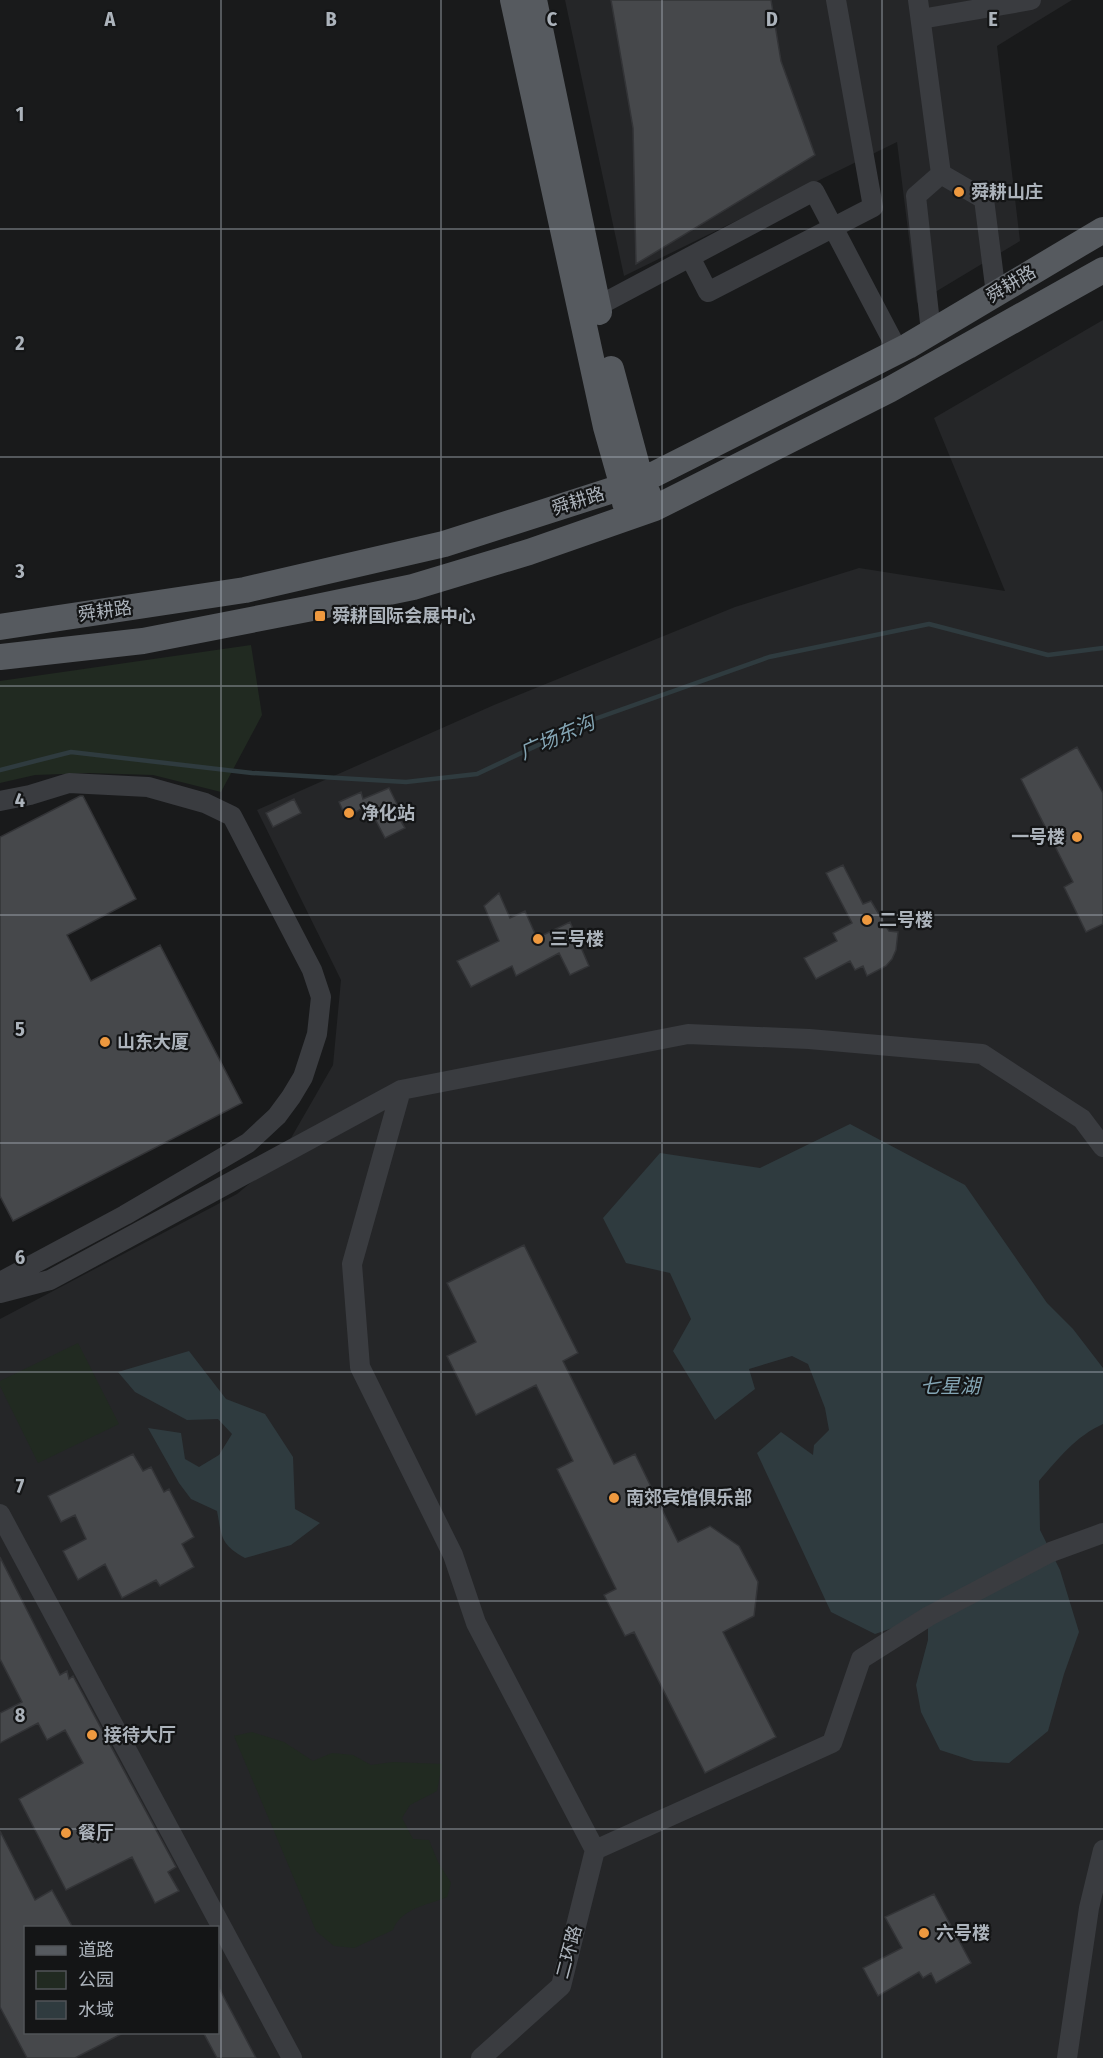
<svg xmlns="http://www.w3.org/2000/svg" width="1103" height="2058" font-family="'Fira Sans Condensed','Noto Sans SC',sans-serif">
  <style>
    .built { fill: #252628; fill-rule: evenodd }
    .green { fill: #212a21 }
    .water { fill: #2f3b3f }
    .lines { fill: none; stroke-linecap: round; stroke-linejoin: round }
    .stream { stroke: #2f3b3f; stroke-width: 4.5 }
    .building { fill: #46484b; stroke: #333437; stroke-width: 1.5 }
    .minor { stroke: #3a3c40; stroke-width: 20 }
    .major { stroke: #565a5f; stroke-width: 26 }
    .grid { fill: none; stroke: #acb3bb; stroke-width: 1.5; stroke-opacity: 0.55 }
    .poi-dot { fill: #ee993f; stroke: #141516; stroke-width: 2 }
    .labels { text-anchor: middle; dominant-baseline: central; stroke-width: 4.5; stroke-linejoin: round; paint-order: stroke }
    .poi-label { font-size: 18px; font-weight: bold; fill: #acb3bb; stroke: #141516; text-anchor: start }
    .street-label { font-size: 18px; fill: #acb3bb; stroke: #141516 }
    .water-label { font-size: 20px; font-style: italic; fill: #84a5b4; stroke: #141516 }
    .grid-label { font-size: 20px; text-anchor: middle; font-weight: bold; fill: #acb3bb; stroke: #141516; stroke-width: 4.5; stroke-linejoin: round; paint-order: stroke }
  </style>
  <rect width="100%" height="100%" fill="#191a1b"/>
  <path class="built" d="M565,0H1072L997,46L1020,241L917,303L897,142L624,276Z
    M1103,320V2058H0V1319L237,1194L279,1159L333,1065L341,980L257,810L494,705L735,607L859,568L1005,591L934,418ZM26,1928H218V2032H26Z"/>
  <path class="green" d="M251,645L262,715L221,792L153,775L89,773L35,775L0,783V681Z
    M78,1343L119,1424L38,1463L0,1386V1381Z
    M252,1732L284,1742L313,1761L332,1753L353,1755L371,1765L393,1762L442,1764L437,1791L410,1805L402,1818L413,1839L429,1840L438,1862L451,1883L447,1897C428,1905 401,1908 393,1930L354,1948L334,1946L316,1931L234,1736Z"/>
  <path class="water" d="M850,1124L965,1185L1047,1303L1073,1329L1103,1368V1424C1076,1436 1058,1459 1039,1481L1040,1530L1060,1570L1079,1632L1064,1674L1048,1731L1009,1763L974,1761L940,1750L921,1712L916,1685L928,1640V1616L875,1634L831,1612L757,1453L781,1432L813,1455L814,1445L829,1430L825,1408L808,1364L792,1356L749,1369L755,1389L715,1420L673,1351L691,1319L670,1273L626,1263L603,1218L660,1153L760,1168Z
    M189,1351L226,1399L265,1414L293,1457L295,1509L320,1523L291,1545L245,1558C220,1544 222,1537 217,1511L191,1499L179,1483L148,1428L181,1433L185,1459L199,1467L219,1455L232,1434L218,1419L187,1420L135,1392L118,1372Z"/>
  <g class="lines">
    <path class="stream" d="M0,770L71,752L252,773L406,782L477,774L589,721L769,657L929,624L1048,655L1103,648"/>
  </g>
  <path class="building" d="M611,0H771L781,61L815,155L636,264L633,128Z
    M1077,747L1103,793V924L1086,932L1064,887L1073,882L1021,779Z
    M389,788L397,804L392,806L405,828L385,838L373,815L371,817L366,806L346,818L339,802L361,792L363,799Z
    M80,796H83L136,899L67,935L91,981L160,945L242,1103L13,1221L0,1196V837Z
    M294,799L301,813L273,827L266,813Z
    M843,865L863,904L871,901L889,931L898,932L896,950L892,959L886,966L867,976L863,966L855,970L850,961L816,979L804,958L837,941L833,933L852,923L826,873Z
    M499,893L510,918L525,911L537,938L570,922L589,966L570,975L559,953L516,976L512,966L471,987L457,961L499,941L484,906Z
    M524,1245L578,1353L563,1361L614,1464L635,1454L678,1542L710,1526L739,1546L758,1582L754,1616L723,1632L776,1737L705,1773L634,1632L625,1636L604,1595L616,1589L557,1469L573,1461L536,1385L476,1415L447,1356L476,1342L447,1283Z
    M133,1454L143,1471L151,1467L164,1492L169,1489L194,1537L182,1544L194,1567L160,1586L156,1580L122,1598L105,1564L78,1580L63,1551L86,1539L75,1515L61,1522L48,1496Z
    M0,1557L60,1675L67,1671L69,1679L73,1676L176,1867L168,1872L179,1891L155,1903L132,1857L66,1890L19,1799L83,1763L65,1730L47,1740L38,1723L0,1743V1713L22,1702L0,1659Z
    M0,1831L35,1900L52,1890L73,1928H26V2032H125L75,2058H27L0,2007Z
    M934,1894L971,1963L936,1983L931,1973L923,1978L919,1972L878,1996L863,1968L902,1948L885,1917Z
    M218,1986L256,2058H217L203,2032H218Z"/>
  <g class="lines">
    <path class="minor" d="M918,0L941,174
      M921,19L1031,0
      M690,257L708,292L873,207L836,0
      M598,306L814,191L898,351
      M931,332L916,196L941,174L984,199L996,294
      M0,801L30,795L69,783L148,787L205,803L232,816L312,970L321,997L317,1034L303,1077L291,1097L277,1116L248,1143L125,1215L0,1282
      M401,1090L352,1264L360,1367L453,1555L476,1623L595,1850L832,1743L861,1659L929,1616L1051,1552L1103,1533
      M0,1293L50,1280L401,1090L688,1034L809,1039L982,1054L1082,1119L1103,1147
      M0,1514L292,2058
      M481,2058L561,1986L595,1850
      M1067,2058L1089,1908L1103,1850"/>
    <path class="major" d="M513,0L606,427L623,487L625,503
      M534,0L599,312
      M611,369L641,481L648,494
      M0,627L245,590L444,544L641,481L908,346L1103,230
      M0,657L143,641L307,609L413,587L529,552L655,508L889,390L1103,270"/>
  </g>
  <path class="grid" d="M221,0V2058M441,0V2058M662,0V2058M882,0V2058M0,229H1103M0,457H1103M0,686H1103M0,915H1103M0,1143H1103M0,1372H1103M0,1601H1103M0,1829H1103"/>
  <g class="poi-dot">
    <circle cx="959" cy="192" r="6"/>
    <rect x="314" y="610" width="12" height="12" rx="3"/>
    <circle cx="349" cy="813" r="6"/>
    <circle cx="1077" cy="837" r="6"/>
    <circle cx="867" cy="920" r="6"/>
    <circle cx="538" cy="939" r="6"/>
    <circle cx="105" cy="1042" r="6"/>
    <circle cx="614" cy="1498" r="6"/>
    <circle cx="92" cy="1735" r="6"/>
    <circle cx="66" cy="1833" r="6"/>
    <circle cx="924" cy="1933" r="6"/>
  </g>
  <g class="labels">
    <g class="poi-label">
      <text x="971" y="192">舜耕山庄</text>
      <text x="332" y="616">舜耕国际会展中心</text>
      <text x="361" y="813">净化站</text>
      <text x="1065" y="837" text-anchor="end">一号楼</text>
      <text x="879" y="920">二号楼</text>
      <text x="550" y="939">三号楼</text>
      <text x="117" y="1042">山东大厦</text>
      <text x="626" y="1498">南郊宾馆俱乐部</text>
      <text x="104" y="1735">接待大厅</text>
      <text x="78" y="1833">餐厅</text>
      <text x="936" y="1933">六号楼</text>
    </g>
    <g class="street-label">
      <text transform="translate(1011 284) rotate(-31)">舜耕路</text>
      <text transform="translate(578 501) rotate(-18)">舜耕路</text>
      <text transform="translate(105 611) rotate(-8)">舜耕路</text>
      <text transform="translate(569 1952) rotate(-75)">二环路</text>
    </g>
    <g class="water-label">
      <text transform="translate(557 737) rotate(-24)">广场东沟</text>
      <text x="950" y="1386">七星湖</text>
    </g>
  </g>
  <g class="grid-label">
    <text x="110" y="26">A</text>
    <text x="331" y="26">B</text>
    <text x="552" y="26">C</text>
    <text x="772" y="26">D</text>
    <text x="993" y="26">E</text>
    <text x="20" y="121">1</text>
    <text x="20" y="350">2</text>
    <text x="20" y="578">3</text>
    <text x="20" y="807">4</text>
    <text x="20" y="1036">5</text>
    <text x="20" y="1264">6</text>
    <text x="20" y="1493">7</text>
    <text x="20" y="1722">8</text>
  </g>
  <rect x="24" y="1926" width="195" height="108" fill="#141516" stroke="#515458" stroke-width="1.5"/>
  <rect x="36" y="1946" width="30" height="9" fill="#565a5f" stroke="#515458" stroke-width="1.5"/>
  <text x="78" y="1956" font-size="18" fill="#acb3bb">道路</text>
  <rect x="36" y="1971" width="30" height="18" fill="#212a21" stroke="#515458" stroke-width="1.5"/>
  <text x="78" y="1986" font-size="18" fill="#acb3bb">公园</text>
  <rect x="36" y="2001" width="30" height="18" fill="#2f3b3f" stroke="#515458" stroke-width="1.5"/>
  <text x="78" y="2016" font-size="18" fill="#acb3bb">水域</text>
</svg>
